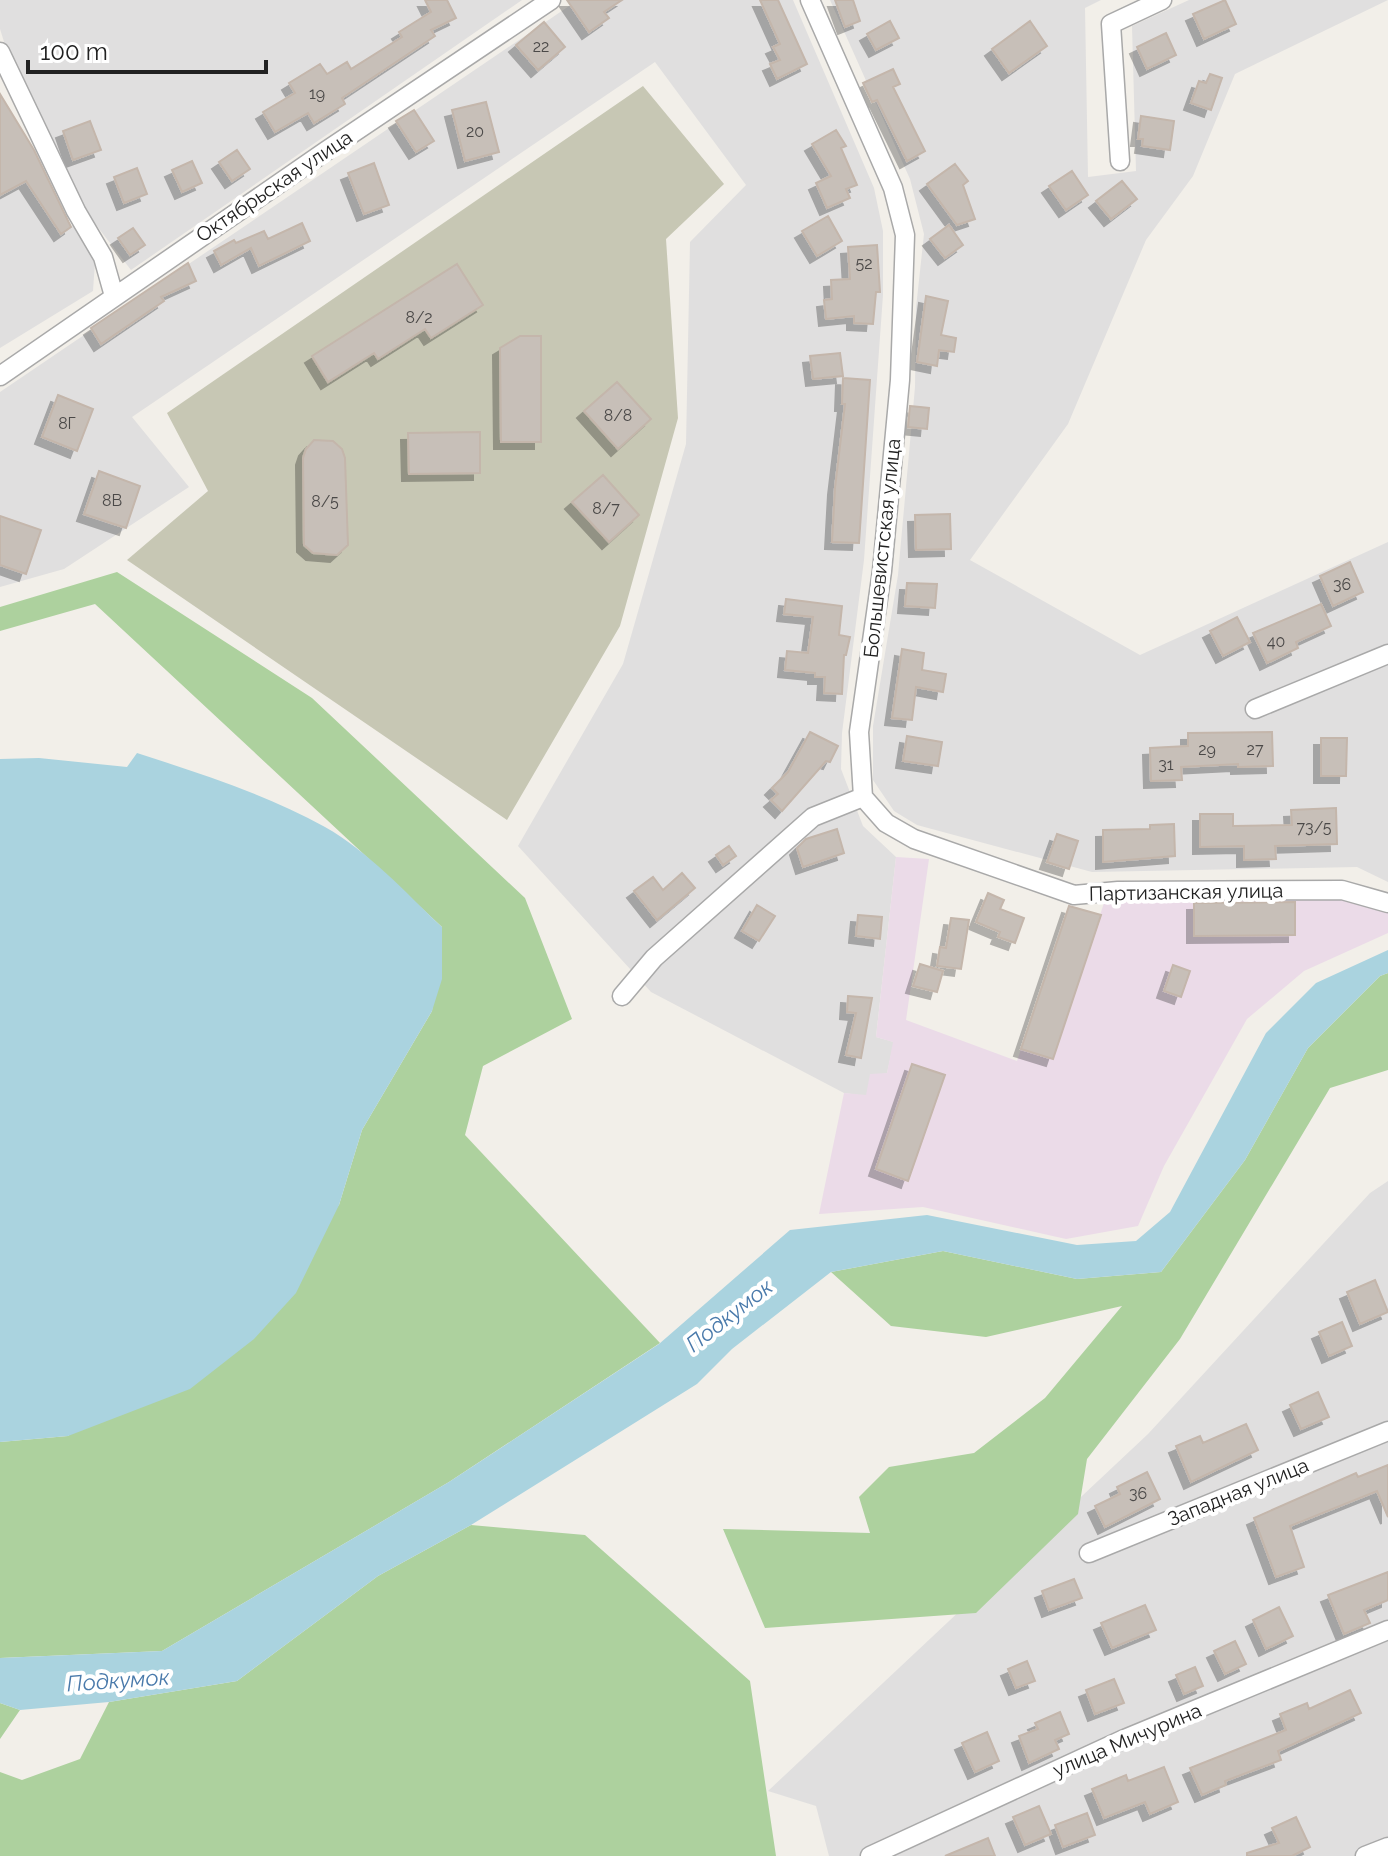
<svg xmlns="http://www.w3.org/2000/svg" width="1388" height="1856" font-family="Raleway,sans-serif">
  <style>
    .residential { fill: #e0dfdf }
    .industrial { fill: #ebdbe8 }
    .construction { fill: #c7c7b4 }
    .forest { fill: #add19e }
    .water { fill: #aad3df }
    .building { fill: #c7bfb8; stroke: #c4b6ab; stroke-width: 2; filter: url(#shadow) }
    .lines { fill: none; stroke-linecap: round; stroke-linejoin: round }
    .minor-casing { stroke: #a9a9a9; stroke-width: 21 }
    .minor { stroke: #fff; stroke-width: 18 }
    .labels { text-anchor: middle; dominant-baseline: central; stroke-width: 8; stroke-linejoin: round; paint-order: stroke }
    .number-label { font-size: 16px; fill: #4b4948 }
    .street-label { font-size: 20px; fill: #222; stroke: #fff }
    .water-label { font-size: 22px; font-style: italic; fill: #4a7aab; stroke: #fff }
  </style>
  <defs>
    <filter id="shadow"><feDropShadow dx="-7" dy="7" stdDeviation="0" flood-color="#0004"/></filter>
  </defs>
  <rect width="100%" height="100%" fill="#f2efe9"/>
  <path class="residential" d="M0,0H522L131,270L86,212L5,45L0,29Z
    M578,0H793L874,188L883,231V295L864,560L842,733L841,769L863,826L896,857L876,1037L894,1042L887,1073L866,1096L844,1093L651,992L518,846L623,664L686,444L690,242L746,185L655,62L132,417L189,487L64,569L0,587V392Z
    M830,0H1101L1085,8L1088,177L1136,171L1132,26L1189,0H1388L1235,74L1193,176L1146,240L1068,424L970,560L1140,655L1388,542V882L1357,867L1092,872L917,825L894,811L873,780V726L898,575L915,387L916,308L924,234L910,179Z
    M26,181L61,233L77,223L95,262L93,291L0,348V195Z
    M1388,1181V1856H829L816,1806L768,1791L1148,1434L1370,1193Z"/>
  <path class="industrial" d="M896,857L929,859L906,1020L1017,1061L1069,905L1100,915L1110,885L1325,888L1388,909V933L1304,971L1247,1019L1164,1166L1138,1226L1066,1239L923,1207L819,1214L844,1093L866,1095L870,1074L887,1073L893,1042L876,1037Z"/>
  <path class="construction" d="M643,86L724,184L666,239L678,418L620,626L507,820L127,560L208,491L167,413Z"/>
  <path class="forest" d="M117,572L312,698L525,898L572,1019L483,1066L465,1135L660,1343L449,1482L162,1651L0,1658V1442L68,1436L339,1205L362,1130L432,1011L442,927L95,604L0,631V607Z
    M1388,973V1070L1330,1088L1180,1339L1087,1459L1078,1514L976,1613L765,1628L723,1529L870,1533L859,1497L889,1467L974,1453L1045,1398L1122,1306L986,1337L891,1326L831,1272L943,1251L1077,1279L1161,1272L1245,1160L1308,1048L1380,976Z
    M471,1525L585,1535L750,1681L776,1856H0V1772L22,1780L80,1759L109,1702L237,1681L378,1576Z
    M0,1703L20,1710L0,1739Z"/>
  <path class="water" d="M137,753C202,774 265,794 325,827C369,852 405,892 442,927V979L432,1011L362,1130L339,1205L296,1293L254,1339L190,1389L68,1436L0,1442V759L39,758L127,767Z
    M1388,950V973L1380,976L1308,1048L1245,1160L1161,1272L1077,1279L943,1251L831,1272L732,1349L697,1384L471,1525L378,1576L237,1681L109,1702L20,1710L0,1703V1658L162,1651L449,1482L659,1344L790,1230L927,1215L1077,1245L1136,1241L1170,1212L1266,1033L1316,983Z"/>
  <path class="building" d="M425,0H447L456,18L431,30L435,36L342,98L345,104L314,123L308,113L275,132L263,112L295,93L289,83L320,64L327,74L347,62L351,69L402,37L399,32L431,12Z
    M567,0H622L604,12L609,18L589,32Z
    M760,0H778L807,64L777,79L770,64L780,60L773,47L780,44Z
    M835,0H853L860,21L845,27Z
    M1225,0L1236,24L1204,39L1193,14Z
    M890,21L899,38L876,50L867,34Z
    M1030,21L1047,46L1009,73L992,49Z
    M544,22L565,47L538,70L516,45Z
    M1166,33L1176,55L1147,69L1137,47Z
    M893,69L900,84L893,87L925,151L907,161L877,100L872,102L863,83Z
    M1210,74L1222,78L1211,110L1191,103L1199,81L1206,83Z
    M0,94L34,150L71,227L61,234L26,181L0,195Z
    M486,102L499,152L465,161L452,110Z
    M414,110L434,141L416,152L396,121Z
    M1141,116L1174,121L1170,150L1142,146L1143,139H1138Z
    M90,121L101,150L73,160L63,131Z
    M836,130L846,146L841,148L857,185L846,189L850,198L827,208L816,183L831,176L812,144Z
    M237,150L250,169L232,181L219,162Z
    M192,161L202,183L182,192L172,170Z
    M374,163L389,205L364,214L348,173Z
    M955,164L968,181L963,185L975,219L957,225L927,184Z
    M137,168L147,194L124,203L114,177Z
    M1072,171L1088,195L1066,210L1049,186Z
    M1122,181L1137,199L1111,219L1096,201Z
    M828,216L842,241L817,256L802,231Z
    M302,223L310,241L259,266L251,248L221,265L214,251L234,240L236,243L264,231L268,239Z
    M949,225L963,245L945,258L930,239Z
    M133,228L145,245L130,255L118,238Z
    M877,245L880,292H876L873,324L854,323V316L826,319L824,300L832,299L831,280L850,279L848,247Z
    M188,263L196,281L161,297L164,301L101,344L91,328Z
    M457,264L483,305L431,338L425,329L378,359L374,353L328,382L312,356Z
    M926,296L948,301L941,335L956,338L954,352L939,350L937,366L917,362Z
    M520,336H541V442H501L500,348Z
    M840,353L843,376L813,379L810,356Z
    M843,378L870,380L859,543L832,542L835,488L845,404H842Z
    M617,382L651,419L618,449L584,411Z
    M58,395L93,409L77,451L42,437Z
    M910,406L929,408L927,429L908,427Z
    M480,432V473L409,474L408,433Z
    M314,440L333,441L342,449L345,458L348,545L337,555L313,553L304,545L303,458L306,449Z
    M99,471L140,486L126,528L84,514Z
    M603,475L639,515L609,542L572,502Z
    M950,514L951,549L916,550L915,515Z
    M0,516L41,530L26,574L0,565Z
    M1350,562L1363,592L1333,606L1320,576Z
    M907,583L937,584L935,608L905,606Z
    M786,599L842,606L839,635L850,637L846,655H844L842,694L824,693L825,677H815V673L785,670L787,651L808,653L813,617L784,614Z
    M1321,604L1331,626L1296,642L1298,648L1267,663L1253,633Z
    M1237,617L1250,642L1223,656L1210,631Z
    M902,649L924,653L922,670L946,674L943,692L916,687L912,720L892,718Z
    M810,732L838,746L830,762L826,761L782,811L771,800L778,794L772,788L788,772Z
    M1272,732L1273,766L1238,767V764L1181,767L1182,780L1151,781L1150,748L1188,746V733Z
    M907,736L942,742L938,766L903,761Z
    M1321,738H1347L1346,776H1321Z
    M1336,808L1337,844L1275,846L1276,859L1244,860V846L1200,847V814H1233V826L1292,825L1291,810Z
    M1174,824L1175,856L1103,862V830L1150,829V825Z
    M837,829L844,853L803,867L797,848L806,839Z
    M1057,834L1078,841L1069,869L1047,862Z
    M729,846L736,856L723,865L716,855Z
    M682,873L695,888L657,920L634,891L653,877L663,890Z
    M988,893L1004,900L1000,909L1024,918L1015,943L998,937L1000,932L976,922Z
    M1295,902V935L1194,936V903Z
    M757,905L775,916L759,941L742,931Z
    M1069,906L1101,915L1053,1059L1021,1049Z
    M858,915L882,917L880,939L856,936Z
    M951,918L969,920L961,969L937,966L940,947L946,948Z
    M920,964L943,971L937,992L913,986Z
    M1173,965L1190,971L1181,997L1164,991Z
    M848,996L872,998L861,1058L846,1055L856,1013L847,1012Z
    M912,1064L945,1075L908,1181L876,1169Z
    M1375,1280L1388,1312L1360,1324L1347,1292Z
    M1342,1322L1352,1346L1329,1356L1319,1332Z
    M1318,1392L1329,1417L1301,1429L1290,1405Z
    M1246,1424L1258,1450L1191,1482L1176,1446L1200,1436L1203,1443Z
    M1388,1465V1517L1377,1491L1290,1526L1304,1567L1276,1577L1254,1518L1356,1473L1358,1477Z
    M1147,1472L1160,1499L1105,1527L1095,1506L1120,1494L1117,1487Z
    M1388,1572V1600L1364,1610L1370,1623L1344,1634L1328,1595Z
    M1074,1579L1082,1598L1049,1610L1042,1591Z
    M1145,1605L1156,1630L1112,1648L1101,1623Z
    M1279,1607L1293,1636L1266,1649L1253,1620Z
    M1235,1641L1246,1664L1225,1674L1214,1651Z
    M1027,1661L1035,1681L1016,1688L1008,1669Z
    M1195,1667L1203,1686L1184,1694L1176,1675Z
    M1114,1679L1124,1703L1095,1714L1086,1690Z
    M1350,1690L1361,1713L1278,1751L1281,1760L1225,1781L1226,1785L1202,1795L1190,1768L1286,1730L1280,1714L1307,1703L1309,1709Z
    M1060,1712L1069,1734L1055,1740L1059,1749L1029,1763L1019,1736L1038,1729L1035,1723Z
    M987,1732L999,1761L975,1772L962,1743Z
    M1164,1767L1178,1802L1150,1814L1145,1802L1104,1818L1092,1789L1126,1775L1128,1781Z
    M1039,1806L1051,1834L1025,1845L1013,1817Z
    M1087,1813L1095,1835L1063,1847L1055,1825Z
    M1296,1817L1310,1847L1292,1856H1247V1853L1279,1843L1272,1828Z
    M988,1838L995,1856H945Z"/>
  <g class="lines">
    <g class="minor-casing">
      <path id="minor" d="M810,0L893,188L905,235L900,380L882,571L859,732L863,797
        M0,52L76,211L103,257L114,296
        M1120,161L1111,24L1162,0
        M0,376L326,151L551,0
        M1255,709L1388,654
        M863,797L886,823L914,839L1074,895L1118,891L1342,890L1388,903
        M622,996L654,958L813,817L863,797
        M1089,1553L1388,1431
        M870,1856L1122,1740L1388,1630
        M1365,1856L1388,1847"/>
    </g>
    <use href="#minor" class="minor"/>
  </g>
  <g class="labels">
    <g class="number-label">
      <text x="541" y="46">22</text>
      <text x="317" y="93">19</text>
      <text x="475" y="131">20</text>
      <text x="864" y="263">52</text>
      <text x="419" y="317">8/2</text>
      <text x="618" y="415">8/8</text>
      <text x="67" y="423">8Г</text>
      <text x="112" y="500">8В</text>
      <text x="325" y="501">8/5</text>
      <text x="606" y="508">8/7</text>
      <text x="1342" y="584">36</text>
      <text x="1276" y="641">40</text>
      <text x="1207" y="749">29</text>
      <text x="1255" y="749">27</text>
      <text x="1166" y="764">31</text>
      <text x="1314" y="827">73/5</text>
      <text x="1138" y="1493">36</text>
    </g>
    <g class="street-label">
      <text transform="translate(274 186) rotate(-34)">Октябрьская улица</text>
      <text transform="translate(882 548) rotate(-84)">Большевистская улица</text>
      <text transform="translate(1186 892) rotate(-1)">Партизанская улица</text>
      <text transform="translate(1238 1492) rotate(-22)">Западная улица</text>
      <text transform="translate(1127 1740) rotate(-23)">улица Мичурина</text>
    </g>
    <g class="water-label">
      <text transform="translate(729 1315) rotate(-38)">Подкумок</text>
      <text transform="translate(118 1680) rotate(-4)">Подкумок</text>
    </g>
  </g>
  <path d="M28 60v12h238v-12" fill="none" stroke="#222222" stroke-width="4"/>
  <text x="40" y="60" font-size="24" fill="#222222" stroke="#ffffff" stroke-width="6" paint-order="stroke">100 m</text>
</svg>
